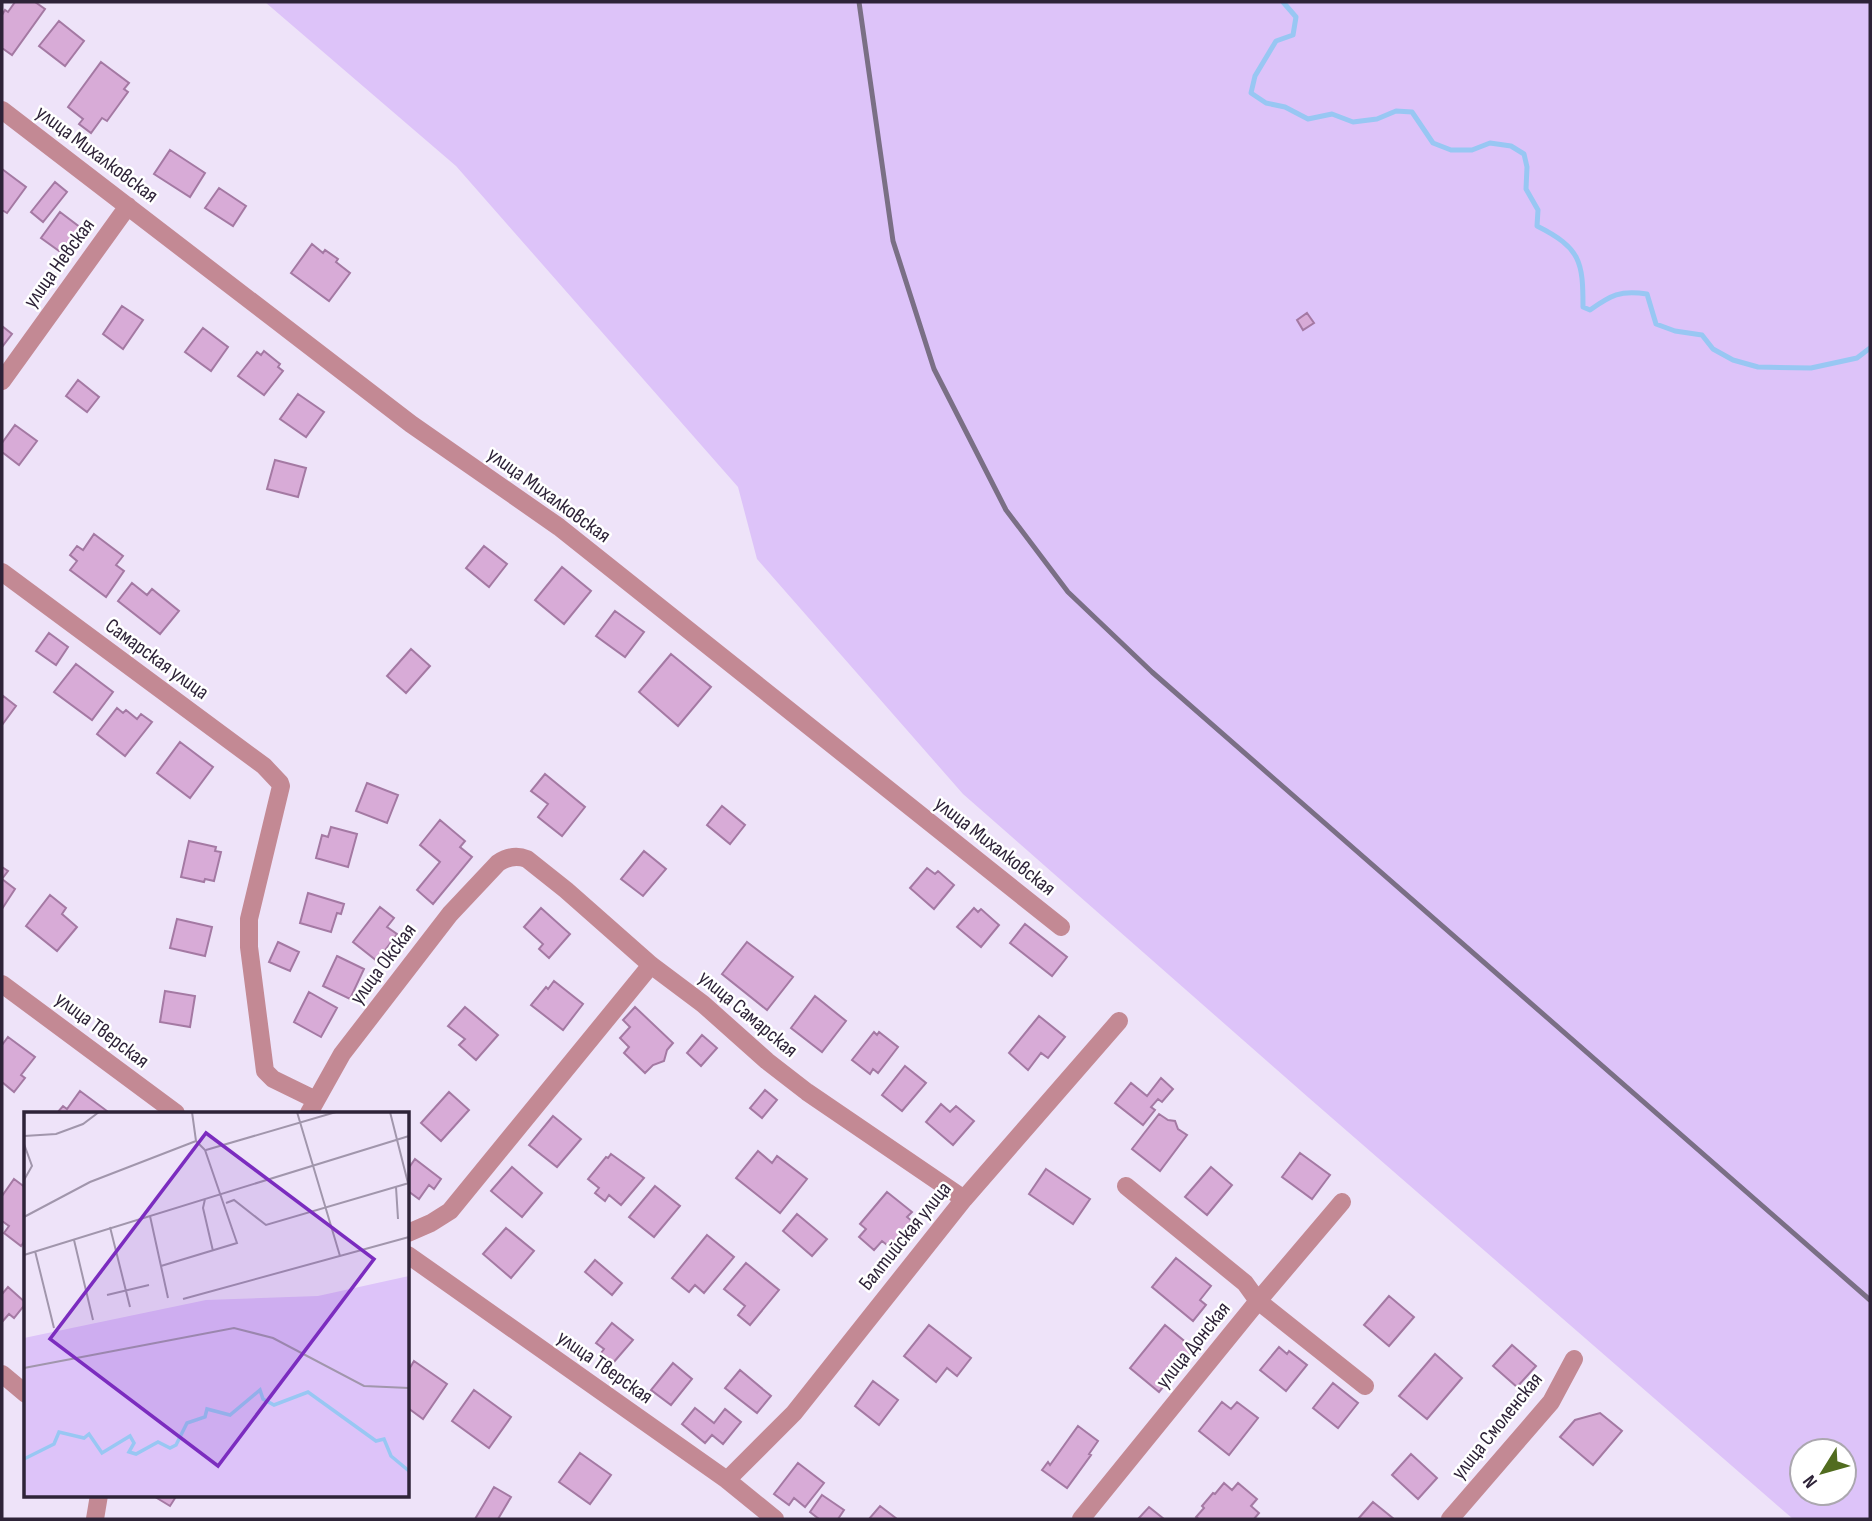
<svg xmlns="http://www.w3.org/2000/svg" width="1872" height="1521" font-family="'Sofia Sans Condensed',sans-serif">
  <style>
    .green { fill: #ddc3f9; fill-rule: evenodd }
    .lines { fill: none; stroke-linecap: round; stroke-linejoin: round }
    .stream { stroke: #98c7f3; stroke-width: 5 }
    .building { fill: #d8abd7; stroke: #a479a3; stroke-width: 2 }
    .street { stroke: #c38994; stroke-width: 18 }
    .rail { stroke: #7a6f85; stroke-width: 5 }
    .labels { text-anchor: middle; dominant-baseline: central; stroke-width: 5; stroke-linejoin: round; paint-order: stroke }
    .street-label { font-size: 21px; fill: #2e2338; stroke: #fff }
    .inset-river { fill: none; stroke: #98c7f3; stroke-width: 3.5 }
    .inset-road { fill: none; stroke: #a196ac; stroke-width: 2 }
    .view { fill: #7b2cbf; fill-opacity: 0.15; stroke: #7b2cbf; stroke-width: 3.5 }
    .inset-edge { fill: none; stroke: #2e2338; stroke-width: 3.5 }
  </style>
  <rect width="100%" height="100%" fill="#eee3f9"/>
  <path class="green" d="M265,2H1870V1519H1793L1309,1098L963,794L757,559L738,487L456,166ZM1802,1451H1844V1493H1802Z"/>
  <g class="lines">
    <path class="stream" d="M1283,2L1296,17L1293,35L1276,41L1255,76L1251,93L1266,103L1285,107L1308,119L1332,114L1353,122L1377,119L1396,111L1412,112L1433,143L1451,150H1472L1490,143L1511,146L1524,154L1527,167L1526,189L1538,210L1537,226C1581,248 1583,262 1583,307L1590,310C1611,295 1620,290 1647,294L1656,324L1675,331L1702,335L1713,349L1733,360L1758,367L1811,368L1857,358L1870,348"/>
  </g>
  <path class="building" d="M15,2H35L45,9L12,55L2,48V15L5,10L8,12Z
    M59,21L84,41L65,66L39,46Z
    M101,62L129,83L124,89L128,92L107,121L102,118L91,133L79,124L83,119L68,107Z
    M170,150L205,173L190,197L154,174Z
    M2,169L26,187L7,213L2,210Z
    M55,182L67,192L43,222L31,212Z
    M219,188L246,206L233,226L205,208Z
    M60,212L85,231L66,256L41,238Z
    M312,244L323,253L325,250L338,259L336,262L350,273L329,301L291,273Z
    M122,306L143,320L123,349L103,334Z
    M1307,313L1314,323L1303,330L1297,320Z
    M2,326L12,334L2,347Z
    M203,328L228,347L211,371L185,352Z
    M264,351L280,364L278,367L283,371L264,395L238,376L257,352L261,355Z
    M78,380L99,397L87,412L66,396Z
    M298,394L324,412L306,437L280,419Z
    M15,425L37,441L19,465L2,452V443Z
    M275,460L306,468L298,497L267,489Z
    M94,534L123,556L116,565L124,571L106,597L70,570L77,561L70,555L77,546L83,550Z
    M484,546L507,564L489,587L466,568Z
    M562,567L591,591L564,624L535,600Z
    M132,583L147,595L152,589L179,611L160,634L118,601Z
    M615,611L644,632L625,657L596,636Z
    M49,633L68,647L56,665L36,651Z
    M411,649L430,666L406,693L387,676Z
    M671,654L711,687L678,726L639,692Z
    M76,664L113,692L92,720L54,692Z
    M2,695L16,706L2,725Z
    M117,708L123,713L126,710L137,719L141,714L152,722L125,756L97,734Z
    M180,742L213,767L190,798L157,773Z
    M545,774L585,807L562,836L538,817L548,804L531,791Z
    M367,783L398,795L387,823L356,811Z
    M722,806L745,825L730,844L707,825Z
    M440,820L465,841L460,847L472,857L433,904L417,890L440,862L420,845Z
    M331,827L357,834L348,867L316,858L322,835L328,837Z
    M189,841L216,847L215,851L221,852L214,881L205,879L204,882L181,877Z
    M644,851L666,869L643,896L621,879Z
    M2,867L8,871L2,879L15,889L2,909Z
    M927,868L935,874L938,871L954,885L934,909L910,888Z
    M308,893L344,904L341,914L337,913L331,932L300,923Z
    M50,895L66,908L62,914L77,927L57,951L26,926Z
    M380,907L394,918L387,927L397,934L377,961L353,942Z
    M541,908L570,934L549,958L539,949L543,944L524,927Z
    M974,908L978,912L981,909L999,925L981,947L957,927Z
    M177,919L212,927L205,956L170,948Z
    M1025,924L1067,957L1052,976L1010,943Z
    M278,942L299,952L290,971L269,962Z
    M747,942L793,977L767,1010L722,974Z
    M337,956L364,969L350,999L323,986Z
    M554,981L583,1004L563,1030L531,1005L546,987L548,989Z
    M165,991L195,996L190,1027L160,1022Z
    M309,992L337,1008L321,1037L294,1022Z
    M815,996L846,1021L822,1052L791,1028Z
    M465,1007L498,1035L476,1060L459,1045L465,1039L448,1026Z
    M635,1007L673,1043L667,1050L664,1061L653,1065L645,1073L624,1053L629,1047L620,1038L630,1027L623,1020Z
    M1039,1016L1065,1037L1048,1058L1041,1053L1028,1070L1009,1053Z
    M874,1032L877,1035L879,1032L898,1047L878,1073L873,1069L870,1074L852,1060Z
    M702,1035L717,1048L701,1066L687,1053Z
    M8,1037L35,1057L21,1075L25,1078L14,1092L2,1082V1045Z
    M905,1066L926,1083L902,1111L882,1095Z
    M1161,1078L1173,1089L1162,1102L1158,1099L1151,1107L1155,1110L1143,1125L1115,1103L1131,1083L1147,1096Z
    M765,1090L777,1100L762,1118L750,1108Z
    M80,1091L107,1111L105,1113H57L63,1106L67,1109Z
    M449,1092L469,1110L441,1141L421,1123Z
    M941,1104L950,1112L956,1106L974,1121L953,1145L926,1122Z
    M1159,1114L1168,1120L1175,1121L1178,1129L1187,1135L1160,1171L1132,1149Z
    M553,1116L581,1139L557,1167L529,1145Z
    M758,1151L772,1163L777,1156L807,1179L780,1213L736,1178Z
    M1300,1153L1330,1175L1312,1199L1282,1177Z
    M611,1154L644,1178L621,1205L609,1195L605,1201L595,1193L599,1188L588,1179L606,1157L608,1158Z
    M415,1159L441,1179L434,1189L429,1185L419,1199L408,1191V1169Z
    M512,1167L542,1193L522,1217L491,1191Z
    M1211,1167L1232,1185L1207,1215L1185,1197Z
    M1046,1169L1090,1199L1073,1224L1029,1194Z
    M14,1179L26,1188V1239L21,1246L4,1233L9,1226L2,1221V1196Z
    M655,1186L680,1206L654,1237L629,1217Z
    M887,1192L912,1212L907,1217L913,1222L891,1248L882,1241L874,1250L859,1237L866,1229L860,1224Z
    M797,1214L827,1239L812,1256L783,1231Z
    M506,1228L534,1251L511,1278L483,1254Z
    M707,1235L734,1257L704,1293L695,1285L689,1292L672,1278Z
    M1176,1258L1211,1286L1200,1300L1206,1305L1193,1321L1152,1287Z
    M595,1260L622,1283L612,1295L585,1272Z
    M746,1263L779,1290L750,1325L738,1315L745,1306L724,1289Z
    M8,1287L26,1303L14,1318L9,1314L2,1322V1294Z
    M1389,1296L1414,1317L1389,1346L1364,1325Z
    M612,1323L633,1340L613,1363L601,1353L604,1349L596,1343Z
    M929,1325L971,1358L957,1376L947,1368L936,1382L904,1356Z
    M1165,1325L1194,1349L1159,1392L1130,1368Z
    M1512,1345L1536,1366L1517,1387L1493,1366Z
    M1279,1347L1287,1354L1289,1351L1307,1365L1286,1391L1260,1370Z
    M1435,1354L1462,1378L1427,1419L1399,1396Z
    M414,1361L447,1384L423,1419L408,1408V1371Z
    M673,1363L692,1379L671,1405L651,1390Z
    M740,1370L771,1396L757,1413L725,1388Z
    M873,1381L898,1400L879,1425L855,1406Z
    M1333,1383L1358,1403L1338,1428L1313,1408Z
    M474,1390L511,1417L489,1448L452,1421Z
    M1222,1402L1231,1409L1237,1402L1258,1418L1229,1455L1199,1431Z
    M695,1408L714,1423L725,1409L741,1422L723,1444L712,1435L705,1443L682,1424Z
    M1600,1413L1622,1431L1593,1465L1560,1437L1575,1420Z
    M1078,1426L1098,1441L1089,1454L1091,1455L1067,1488L1042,1470L1048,1462L1050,1465Z
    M580,1453L611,1475L590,1504L559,1482Z
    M1411,1454L1437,1478L1418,1499L1392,1475Z
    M798,1463L824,1483L805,1507L794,1498L789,1505L774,1494Z
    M1224,1483L1232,1490L1238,1483L1257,1499L1251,1506L1259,1513L1254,1519H1199L1196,1517L1204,1508L1202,1506L1213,1493L1215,1494Z
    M494,1487L511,1497L498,1519H475Z
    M152,1495H177L170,1506Z
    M822,1495L844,1510L838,1519H819L810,1512Z
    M1373,1502L1394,1519H1358Z
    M880,1506L897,1519H869Z
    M1149,1507L1164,1519H1138Z"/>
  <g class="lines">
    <path class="street" d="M2,110L411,424L559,527L1061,927
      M2,381L128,206
      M2,572L264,766L280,783L281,786L249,919V947L265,1071L273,1079L316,1100
      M2,984L176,1113
      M309,1113L342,1054L450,914L498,863C507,857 517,855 527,859L566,890L651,965L703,1004L767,1061L807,1092L964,1199
      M1126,1186L1245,1283L1258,1301L1365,1386
      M408,1233L431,1223L450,1211L651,965
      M408,1255L727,1480L775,1519
      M2,1374L26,1394
      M727,1480L794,1413L964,1199L1119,1021
      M95,1519L99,1495
      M1081,1519L1258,1301L1342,1202
      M1450,1519L1551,1402L1574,1359"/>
    <path class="rail" d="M859,2L893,241L934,369L1006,510L1068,592L1152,672L1870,1300"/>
  </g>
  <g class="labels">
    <g class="street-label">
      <text transform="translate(97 154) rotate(37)">улица Михалковская</text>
      <text transform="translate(59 263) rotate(-54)">улица Невская</text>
      <text transform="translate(549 495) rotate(36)">улица Михалковская</text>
      <text transform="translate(157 659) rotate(36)">Самарская улица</text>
      <text transform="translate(995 846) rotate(38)">улица Михалковская</text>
      <text transform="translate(383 964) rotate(-53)">улица Окская</text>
      <text transform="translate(748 1014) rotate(40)">улица Самарская</text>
      <text transform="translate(102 1030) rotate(37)">улица Тверская</text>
      <text transform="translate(905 1236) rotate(-51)">Балтийская улица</text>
      <text transform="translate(1193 1345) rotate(-51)">улица Донская</text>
      <text transform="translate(605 1367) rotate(35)">улица Тверская</text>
      <text transform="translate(1497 1426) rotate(-51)">улица Смоленская</text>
    </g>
  </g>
  <g transform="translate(24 1112)">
    <rect width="385" height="385" fill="#eee3f9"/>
    <path d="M385,164V385H0V226L182,188L294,184Z" fill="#ddc3f9"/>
    <path class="inset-river" d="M0,347L30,332L35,320L60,326L65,322L78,341L106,324L110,331L105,340L112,342L134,330L146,336L152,333L163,311L181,305L183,297L206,303L236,278L239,287L250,293L284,280L352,329L360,327L367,344L385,359"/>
    <path class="inset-road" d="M273,0L316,144M366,0L384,71M0,24L32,22L59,12L75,0M0,32L8,54L0,68M182,38L312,0M372,75L374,107M181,87L179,96L189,139M202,91L210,88L242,113L385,71M126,104L144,186M0,105L66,70L172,29M86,115L106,195M50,128L69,208M11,139L30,216M0,143L385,24M137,154L213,131L181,38L172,29L168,0M83,183L125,173M159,187L385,125M0,256L210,216L249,226L340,274L385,276"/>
    <path class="view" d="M182,21L350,147L194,354L26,227Z"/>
    <rect width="385" height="385" class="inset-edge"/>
  </g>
  <rect width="1872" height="1521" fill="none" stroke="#2e2338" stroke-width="7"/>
  <g transform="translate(1823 1472) rotate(233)"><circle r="33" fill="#ffffff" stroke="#aba7af" stroke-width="2"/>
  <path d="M0-5L12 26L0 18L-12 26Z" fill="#516c1f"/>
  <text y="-10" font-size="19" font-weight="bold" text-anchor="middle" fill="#2e2338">N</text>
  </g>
</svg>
